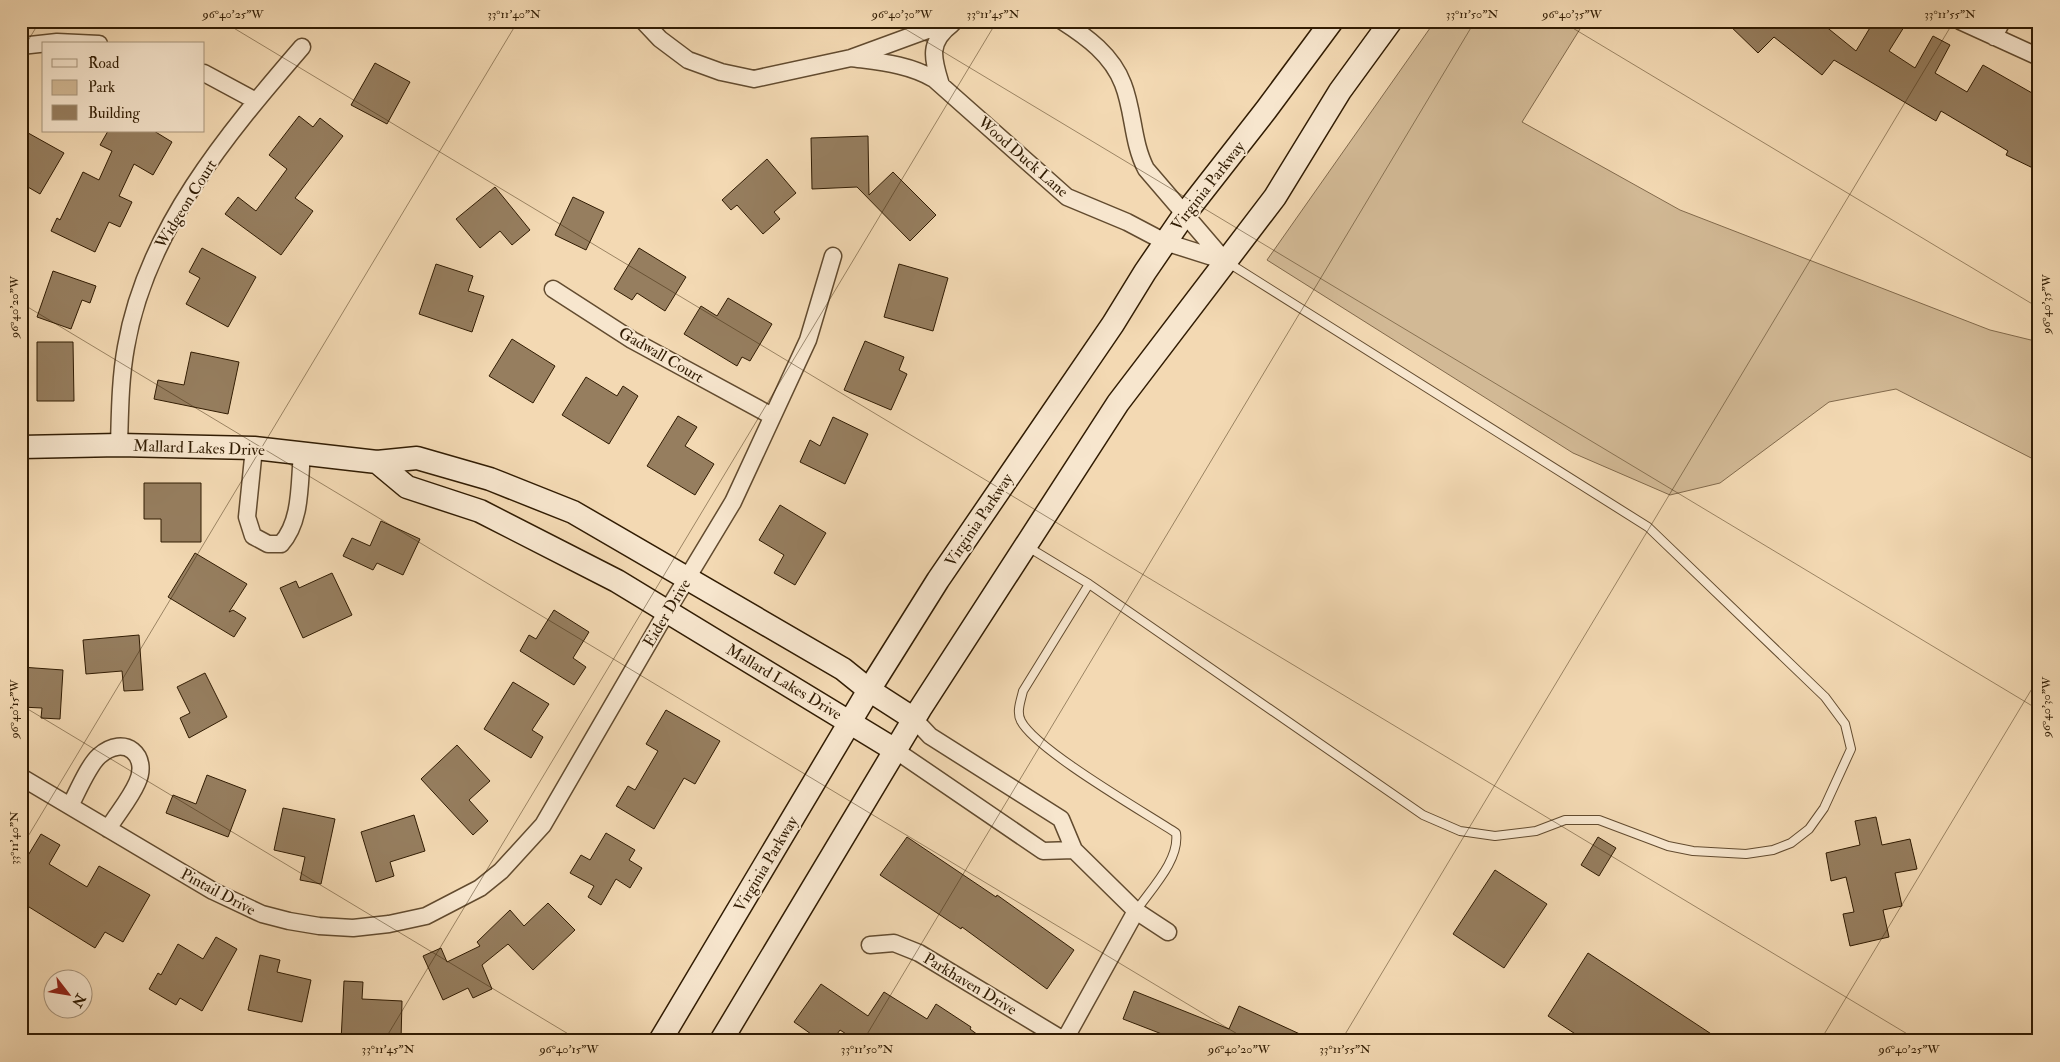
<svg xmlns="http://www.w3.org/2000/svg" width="2060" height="1062" font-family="'IM FELL Double Pica',serif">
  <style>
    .green { fill: #d2b995; stroke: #826a4c }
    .building { fill: #967e5f; stroke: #311c03 }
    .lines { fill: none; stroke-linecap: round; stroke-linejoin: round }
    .lane-casing { stroke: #624b2f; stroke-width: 10 }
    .street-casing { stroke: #624b2f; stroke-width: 19 }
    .secondary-casing { stroke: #311c03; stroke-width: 25 }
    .lane { stroke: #f7e6ce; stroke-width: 8 }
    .street { stroke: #f7e6ce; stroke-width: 16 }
    .secondary { stroke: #f7e6ce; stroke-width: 22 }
    .ticks { fill: none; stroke: #311c03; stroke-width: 1; stroke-opacity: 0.45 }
    .labels { text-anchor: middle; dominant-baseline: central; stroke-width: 4; stroke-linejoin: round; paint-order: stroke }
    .street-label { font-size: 16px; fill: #311c03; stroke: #f7e6ce }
    .neatline { fill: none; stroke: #311c03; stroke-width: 2 }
    .ticks-label { font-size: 12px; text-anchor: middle; fill: #311c03 }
  </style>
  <rect width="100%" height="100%" fill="#f3d9b3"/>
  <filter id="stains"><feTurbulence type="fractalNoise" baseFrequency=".004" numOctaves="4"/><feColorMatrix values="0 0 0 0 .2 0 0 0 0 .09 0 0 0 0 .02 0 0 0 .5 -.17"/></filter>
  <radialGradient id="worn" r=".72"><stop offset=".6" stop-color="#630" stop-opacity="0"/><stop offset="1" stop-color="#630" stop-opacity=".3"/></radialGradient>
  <path class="green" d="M1435,21H1585L1522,122L1680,210L1990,330L2039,342V462L1896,389L1829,402L1720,483L1670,495L1573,453L1267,260Z"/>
  <path class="building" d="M1725,21H1819L1856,51L1874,21H1894L1904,27L1889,51L1915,68L1933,36L1950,45L1935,73L1967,92L1983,65L2039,97V171L2006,155L2008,151L1941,111L1936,121L1834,60L1822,75L1774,37L1758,53Z
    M375,63L410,82L387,124L351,105Z
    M299,116L313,127L320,118L343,136L295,198L313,211L281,255L225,214L238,197L256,211L287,169L269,155Z
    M21,129L64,153L40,194L21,183Z
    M108,131H154L172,142L153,175L134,164L119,196L132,202L120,227L109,222L95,252L51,231L57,218L60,220L83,172L99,180L112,151L100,145Z
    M868,136L869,195L893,172L936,215L910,241L857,187L812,189L811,138Z
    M767,159L796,193L774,212L780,219L763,234L737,205L731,210L722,200Z
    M495,187L530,230L512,245L500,231L480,248L456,219Z
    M573,197L604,212L586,250L555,235Z
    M202,248L256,277L228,327L186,304L200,278L189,272Z
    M639,248L686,277L665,311L637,293L632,300L614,289Z
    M436,264L473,276L468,291L484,296L472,332L419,314Z
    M899,264L948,278L933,331L884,317Z
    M53,271L96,286L90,303L82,300L71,329L37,317Z
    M728,298L772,324L750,361L742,357L737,366L684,334L701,306L717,316Z
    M512,339L555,366L533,403L489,376Z
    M865,341L904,357L899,370L907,374L891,410L844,390Z
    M37,342H73L74,401H37Z
    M191,352L239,362L228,414L154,399L158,380L184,385Z
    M586,377L617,396L623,386L638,396L609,444L562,415Z
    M678,416L697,427L685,446L714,464L695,495L647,466Z
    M833,417L868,434L845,484L800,462L810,440L820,446Z
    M144,483H201V542H161V519H144Z
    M780,505L826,533L795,585L774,573L784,555L759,540Z
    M381,521L420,539L403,575L377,563L373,570L343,556L352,538L370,546Z
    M195,553L247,584L229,612L233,610L246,618L234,637L168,597Z
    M332,573L352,615L303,638L280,588L296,581L299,588Z
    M554,610L589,632L573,658L586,667L574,685L520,651L529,635L536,639Z
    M139,635L143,690L124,691L122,671L86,674L83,640Z
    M21,667L63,670L60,719L41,718L42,708L21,707Z
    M205,673L227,717L189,738L180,718L190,713L177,687Z
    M513,682L549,704L532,730L543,737L531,758L484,729Z
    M666,710L720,741L695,784L684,778L654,829L616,806L628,786L635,790L658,751L646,744Z
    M457,745L490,781L469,800L488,821L473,835L421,779Z
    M207,775L246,790L228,837L166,813L173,795L196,804Z
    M283,808L335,819L321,884L300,880L305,857L274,850Z
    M414,815L425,851L390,862L394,876L376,882L361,832Z
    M1876,817L1882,845L1910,839L1917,869L1895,873L1902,906L1883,910L1889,937L1850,946L1843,914L1854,912L1846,877L1831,881L1826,853L1860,845L1855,821Z
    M606,833L635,850L629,860L642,868L630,888L616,879L601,905L588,897L594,886L570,873L581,855L590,860Z
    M41,834L60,845L49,864L87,887L99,866L150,895L123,942L105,932L95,948L21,902V867Z
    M907,837L996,897L997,895L1074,950L1047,989L962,927L961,929L880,875Z
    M1598,837L1616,848L1599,876L1581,865Z
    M1495,870L1547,904L1504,968L1453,934Z
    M548,903L575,930L533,970L508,944L482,965L492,989L473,998L468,988L443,1000L423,956L441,948L447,962L480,946L477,942L510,910L524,926Z
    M216,937L237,949L202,1011L180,998L176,1005L149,989L158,973L161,975L178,944L203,959Z
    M1588,953L1722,1041H1586L1548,1016Z
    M260,955L280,960L277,972L311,980L302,1022L248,1010Z
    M344,981L363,982L362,999L402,1001L401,1041H341Z
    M821,984L868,1016L884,992L927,1019L936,1004L971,1027L970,1029L986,1041H857L840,1030L832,1041H821L794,1022Z
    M1134,991L1229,1029L1239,1006L1315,1041H1180L1123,1019Z"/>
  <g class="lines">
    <g class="lane-casing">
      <path id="lane" d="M1028,547L1089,584L1023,691C1021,700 1016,712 1021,721C1036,750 1144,812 1176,833C1180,860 1151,889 1136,911
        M1089,584L1423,815L1460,831L1495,836L1536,831L1565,820H1599L1668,846L1693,851L1746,854L1773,850L1791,843L1809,829L1824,808L1851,749L1845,724L1825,697L1648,527L1227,262"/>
    </g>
    <g class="street-casing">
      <path id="street" d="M643,21L660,39L688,60L721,72L754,79L851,58L952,21
        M1062,21C1087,37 1112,55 1123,84C1134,112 1132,142 1146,169L1224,260
        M1960,21L2039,57
        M1994,37L2002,21
        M21,46L57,42L99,44
        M851,58C880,62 908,64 934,79L1067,197L1127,222L1165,242L1225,261
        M204,73L256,101
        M941,85C933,59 927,43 952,24
        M553,289L632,340L772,416
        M119,445C120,413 120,380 126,347C146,230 227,134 302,47
        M254,448L247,517L253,536L268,544H281C302,521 299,483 302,454
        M914,719L930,736L1061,819L1074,850L1136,911L1168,932
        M895,750L1043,851L1074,850
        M21,777L213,891L262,914L289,921L319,926L353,928L389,924L426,916L480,888L501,871L543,825L666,613L733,502L808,340L833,256
        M70,806C77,793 88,766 99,756C125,733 150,756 137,783C130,799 117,814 108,829
        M870,945L894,943L919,953L1065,1041
        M1064,1041L1136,911"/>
    </g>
    <g class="secondary-casing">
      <path id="secondary" d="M21,447L119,445L254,448L377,462L417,458L490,479L573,512L843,669L869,690L914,719
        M377,462L407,487L480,511L617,581L895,750
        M660,1041L869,690L938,580L1113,324L1145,272L1184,215L1266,110L1332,21
        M721,1041L920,709L1118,403L1275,197L1340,91L1391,21"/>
    </g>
    <use href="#lane" class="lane"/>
    <use href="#street" class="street"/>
    <use href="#secondary" class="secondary"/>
  </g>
  <path class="ticks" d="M222,21L1919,1041M892,21L2039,710M1561,21L2039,308M21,52L40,21M21,303L1249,1041M21,705L580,1041M21,848L518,21M384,1041L997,21M863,1041L1475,21M1341,1041L1954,21M1820,1041L2039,677"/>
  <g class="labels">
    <g class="street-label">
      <text transform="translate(1023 157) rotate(41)">Wood Duck Lane</text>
      <text transform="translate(1208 186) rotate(-52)">Virginia Parkway</text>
      <text transform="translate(186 204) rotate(-58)">Widgeon Court</text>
      <text transform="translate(661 355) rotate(30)">Gadwall Court</text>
      <text transform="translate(199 448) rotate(2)">Mallard Lakes Drive</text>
      <text transform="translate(979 520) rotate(-56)">Virginia Parkway</text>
      <text transform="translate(667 613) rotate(-59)">Eider Drive</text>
      <text transform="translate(784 682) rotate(31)">Mallard Lakes Drive</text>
      <text transform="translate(766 864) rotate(-59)">Virginia Parkway</text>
      <text transform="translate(218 892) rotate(28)">Pintail Drive</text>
      <text transform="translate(970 984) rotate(31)">Parkhaven Drive</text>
    </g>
  </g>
  <rect width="2060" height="1062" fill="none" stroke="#f3d9b3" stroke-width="55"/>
  <rect x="42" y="42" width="162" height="90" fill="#f7e6ce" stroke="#a8957d"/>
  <rect x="52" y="59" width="25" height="8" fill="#f7e6ce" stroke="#a8957d"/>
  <text x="88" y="68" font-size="15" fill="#311c03">Road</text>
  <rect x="52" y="80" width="25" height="15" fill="#d2b995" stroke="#a8957d"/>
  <text x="88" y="92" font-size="15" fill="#311c03">Park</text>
  <rect x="52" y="105" width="25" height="15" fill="#967e5f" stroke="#a8957d"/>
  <text x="88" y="118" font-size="15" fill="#311c03">Building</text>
  <g transform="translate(68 994) rotate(121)"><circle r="24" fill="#f7e6ce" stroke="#a8957d"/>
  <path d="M0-4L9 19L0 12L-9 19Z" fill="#8f2418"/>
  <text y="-8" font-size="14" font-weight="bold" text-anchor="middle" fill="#311c03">N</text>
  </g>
  <rect x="28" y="28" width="2004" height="1006" class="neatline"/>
  <g class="ticks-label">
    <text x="233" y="18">96°40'25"W</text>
    <text x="514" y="18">33°11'40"N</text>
    <text x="902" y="18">96°40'30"W</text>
    <text x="993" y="18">33°11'45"N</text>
    <text x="1472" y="18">33°11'50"N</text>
    <text x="1572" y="18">96°40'35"W</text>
    <text x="1950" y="18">33°11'55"N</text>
    <text transform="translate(2046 304) rotate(-90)" y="4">96°40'35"W</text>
    <text transform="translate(14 307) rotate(-90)" y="4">96°40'20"W</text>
    <text transform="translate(2046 707) rotate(-90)" y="4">96°40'30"W</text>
    <text transform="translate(14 709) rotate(-90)" y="4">96°40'15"W</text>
    <text transform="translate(14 838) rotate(-90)" y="4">33°11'40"N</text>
    <text x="388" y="1053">33°11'45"N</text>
    <text x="569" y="1053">96°40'15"W</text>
    <text x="867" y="1053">33°11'50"N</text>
    <text x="1239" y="1053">96°40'20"W</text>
    <text x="1345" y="1053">33°11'55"N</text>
    <text x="1909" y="1053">96°40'25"W</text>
  </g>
  <rect width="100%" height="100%" filter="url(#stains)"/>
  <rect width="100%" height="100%" fill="url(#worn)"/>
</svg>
